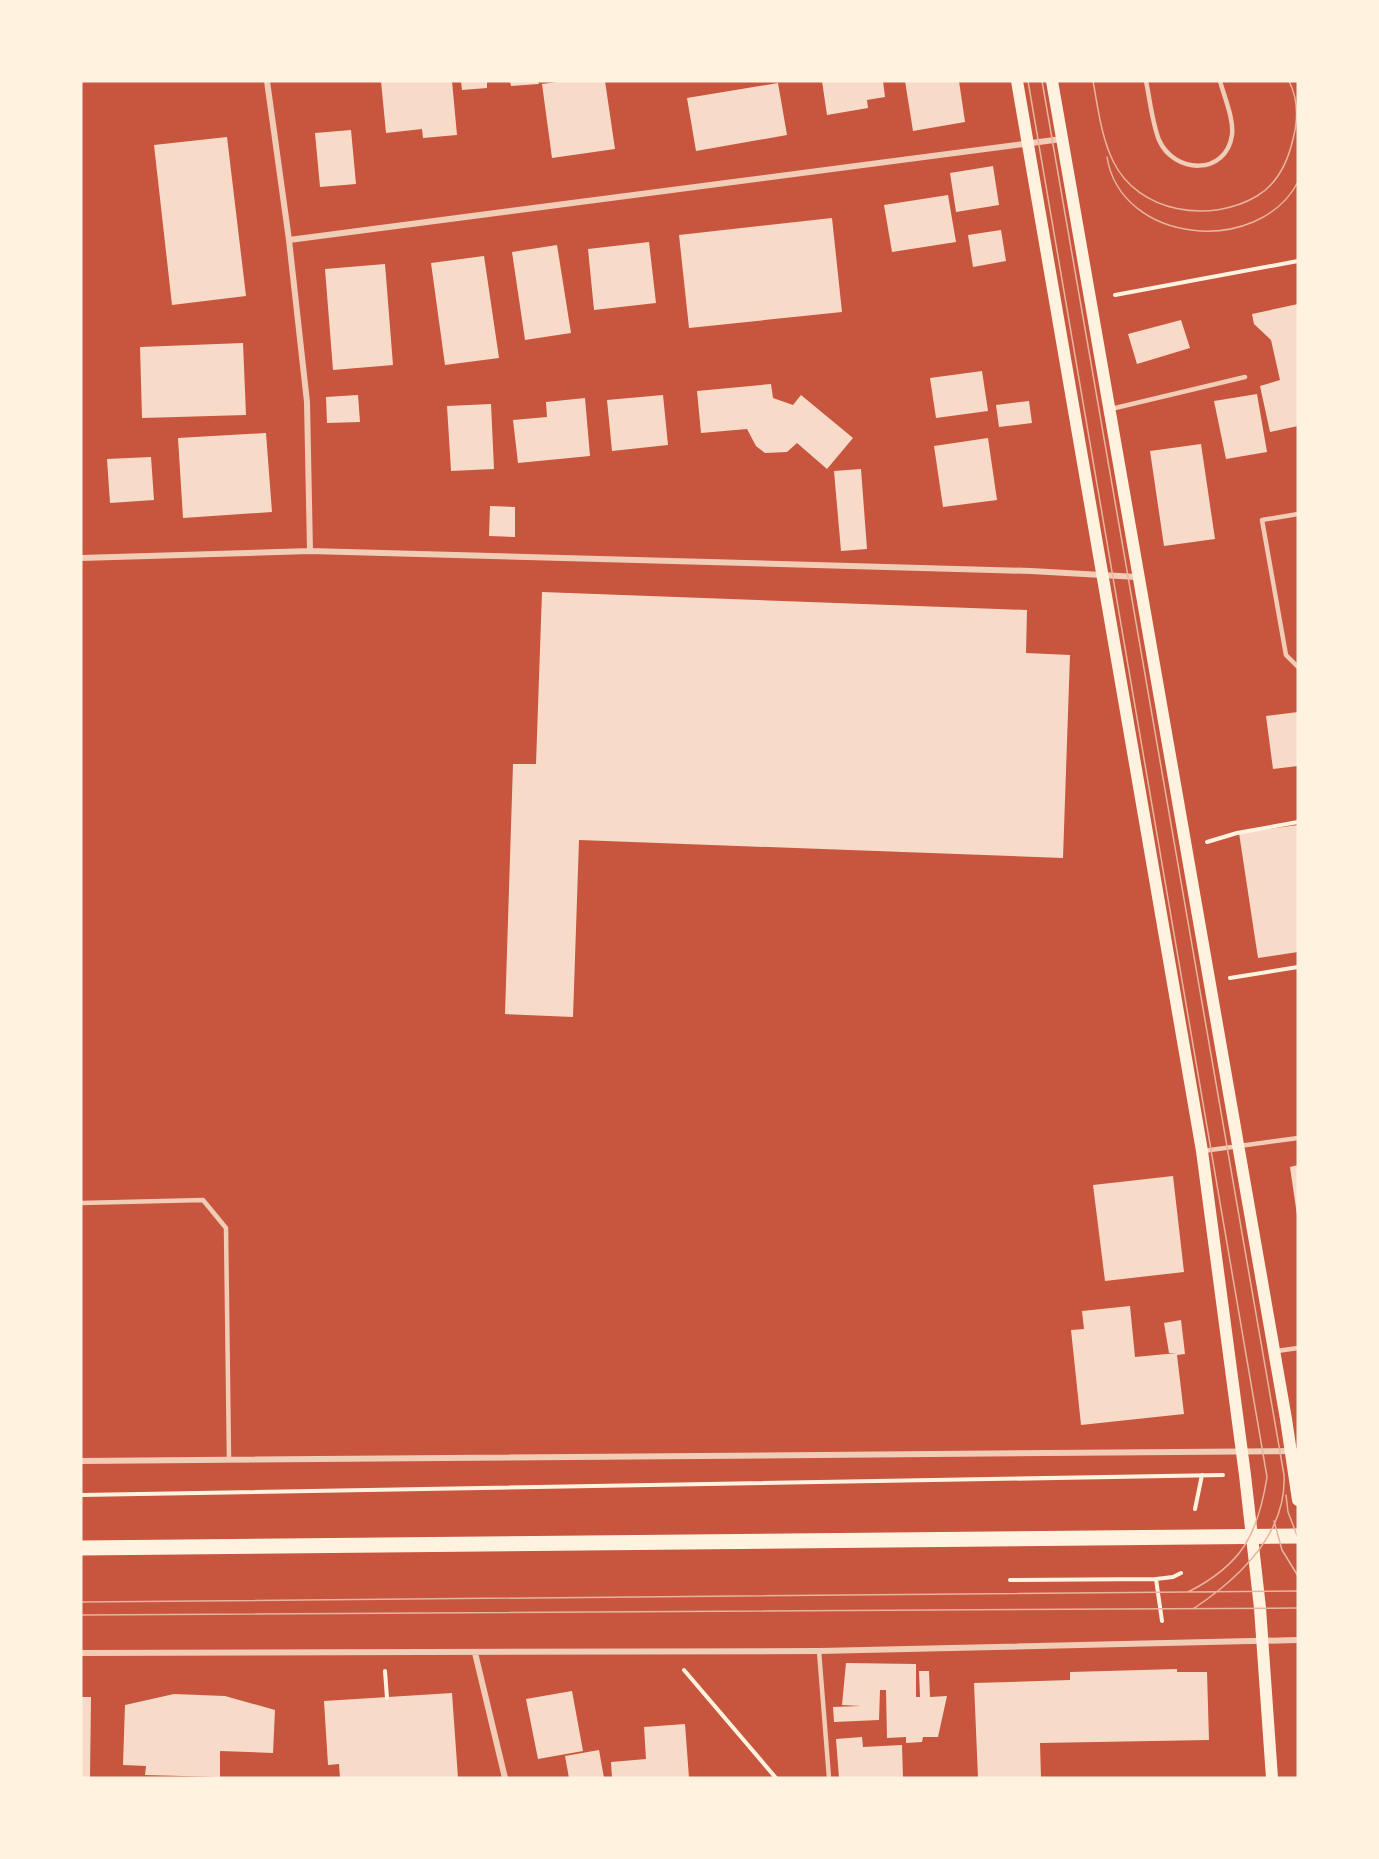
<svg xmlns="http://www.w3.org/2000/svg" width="1379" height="1859" font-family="'DejaVu Sans',sans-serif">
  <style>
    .building { fill: #f7dbc8 }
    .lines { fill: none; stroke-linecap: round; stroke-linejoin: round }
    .path { stroke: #fff3e0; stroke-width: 4 }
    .service { stroke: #f1ccb7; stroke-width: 4.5 }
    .minor { stroke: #f1ccb7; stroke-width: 6 }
    .secondary { stroke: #fff3e0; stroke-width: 12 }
    .primary { stroke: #fff3e0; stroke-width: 15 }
    .tram { stroke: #e9b49f; stroke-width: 1.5 }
  </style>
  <rect width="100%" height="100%" fill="#c8553d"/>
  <path class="building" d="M381,81H452L457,135L423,138L422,129L386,133Z
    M461,81H487V88L462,90Z
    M510,81H538L539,84L511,86Z
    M564,81H605L615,149L552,158L542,84Z
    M822,81H883L885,97L867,100L868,108L827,115Z
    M905,81H959L965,122L913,131Z
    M778,83L787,135L696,151L687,98Z
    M351,130L356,184L320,187L315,133Z
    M227,137L246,296L172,305L154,145Z
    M993,166L999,205L956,212L950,173Z
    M948,195L956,242L892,252L884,205Z
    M832,218L842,312L689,328L679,235Z
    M1001,230L1006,261L973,267L968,235Z
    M649,242L656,303L594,310L588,249Z
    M557,245L571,333L525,340L512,252Z
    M484,256L499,358L445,365L431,263Z
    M385,264L393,365L333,370L325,269Z
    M1298,304V426L1270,432L1260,386L1280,380L1271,340L1254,324L1252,314Z
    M1181,320L1190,348L1137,364L1128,334Z
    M243,343L246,415L142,418L140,347Z
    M982,371L988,411L936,418L930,378Z
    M771,384L773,398L793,405L801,395L853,438L827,469L797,443L787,452L765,453L756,446L747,429L701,433L697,391Z
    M1257,394L1267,452L1226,459L1214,401Z
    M358,395L360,422L327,423L326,397Z
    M663,395L668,445L612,451L607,400Z
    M585,398L590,456L518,463L513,420L547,417L546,402Z
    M1029,401L1032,423L999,427L996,405Z
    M491,404L494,469L451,471L447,406Z
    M266,433L272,512L183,518L178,438Z
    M988,438L997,500L943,507L934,446Z
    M1201,444L1215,539L1164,546L1150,451Z
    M151,457L154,500L110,503L107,459Z
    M861,469L867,549L841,551L834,471Z
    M490,506L515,507V537L489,536Z
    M542,592L1027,610L1026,653L1070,655L1063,858L579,840L573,1017L505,1014L513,764H536Z
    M1298,712V766L1273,769L1266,716Z
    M1298,825V952L1258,958L1239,833Z
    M1298,1165V1215H1297L1290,1167Z
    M1173,1176L1184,1272L1105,1281L1093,1185Z
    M1130,1306L1135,1357L1177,1353H1169L1164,1323L1181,1320L1185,1354L1177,1355L1184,1414L1081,1425L1071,1330L1084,1329L1082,1311Z
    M846,1663L916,1664V1697H920L919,1671H929L930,1697L947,1696L938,1737H923L922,1742L906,1743V1737L887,1738L886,1690H880L879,1720L834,1722L833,1707L861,1706L842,1705Z
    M1177,1669V1672H1207L1209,1740L1040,1743L1041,1778H978L974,1683L1070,1680V1672Z
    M572,1691L583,1751L538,1759L526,1699Z
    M452,1693L458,1778H340L339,1764L328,1765L324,1701Z
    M174,1694L225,1696L275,1710L273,1753L220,1751V1777L145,1775L146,1766L123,1765L125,1705Z
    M81,1697H91L90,1778H81Z
    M685,1724L689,1778H612L611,1762L646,1759L644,1727Z
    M862,1737L863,1747L902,1745L903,1778H839L836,1739Z
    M599,1750L604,1778H569L565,1756Z"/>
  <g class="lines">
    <path class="path" d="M1115,295L1298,261
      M1207,842L1237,833L1298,822
      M1230,978L1298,967
      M81,1495L1223,1475
      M1195,1509L1202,1475
      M1010,1580L1156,1579
      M1162,1621L1156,1579L1173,1577L1181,1573
      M684,1670L776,1778
      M385,1671L387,1698"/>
    <path class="service" d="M1146,81C1150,100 1152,122 1159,140C1174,174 1226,176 1232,135C1234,119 1224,96 1220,81
      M1111,409L1245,377
      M1298,514L1262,520L1286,655L1298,667
      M1203,1151L1298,1138
      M81,1203L203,1200L226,1228L229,1459
      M1277,1351L1298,1348
      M819,1651L829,1778"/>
    <path class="minor" d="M267,81L289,240L307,402L310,551
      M289,240L1062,139
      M81,558L310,551L1031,571L1137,577
      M81,1461L1298,1451
      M81,1653L819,1651L1298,1640
      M475,1653L505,1778"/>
    <path class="secondary" d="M1017,81L1202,1151L1245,1475L1260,1608L1272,1778
      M1052,81L1286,1419L1298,1500"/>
    <path class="primary" d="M81,1548L1298,1536"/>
    <path class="tram" d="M1028,81L1267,1477C1258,1534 1242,1565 1188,1592
      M1042,81L1284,1475C1287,1534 1238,1579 1193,1609
      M1093,81C1098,108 1101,136 1113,161C1138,213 1210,224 1257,196C1277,184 1288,161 1293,139C1298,120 1298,99 1289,81
      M1107,157C1121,244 1258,257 1298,182
      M1286,1495L1288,1512L1298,1538
      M1274,1521L1282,1550L1298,1576
      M81,1602L1298,1591
      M81,1615L1298,1608"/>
  </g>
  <rect width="1379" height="1859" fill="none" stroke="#fff3e0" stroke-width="165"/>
</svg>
